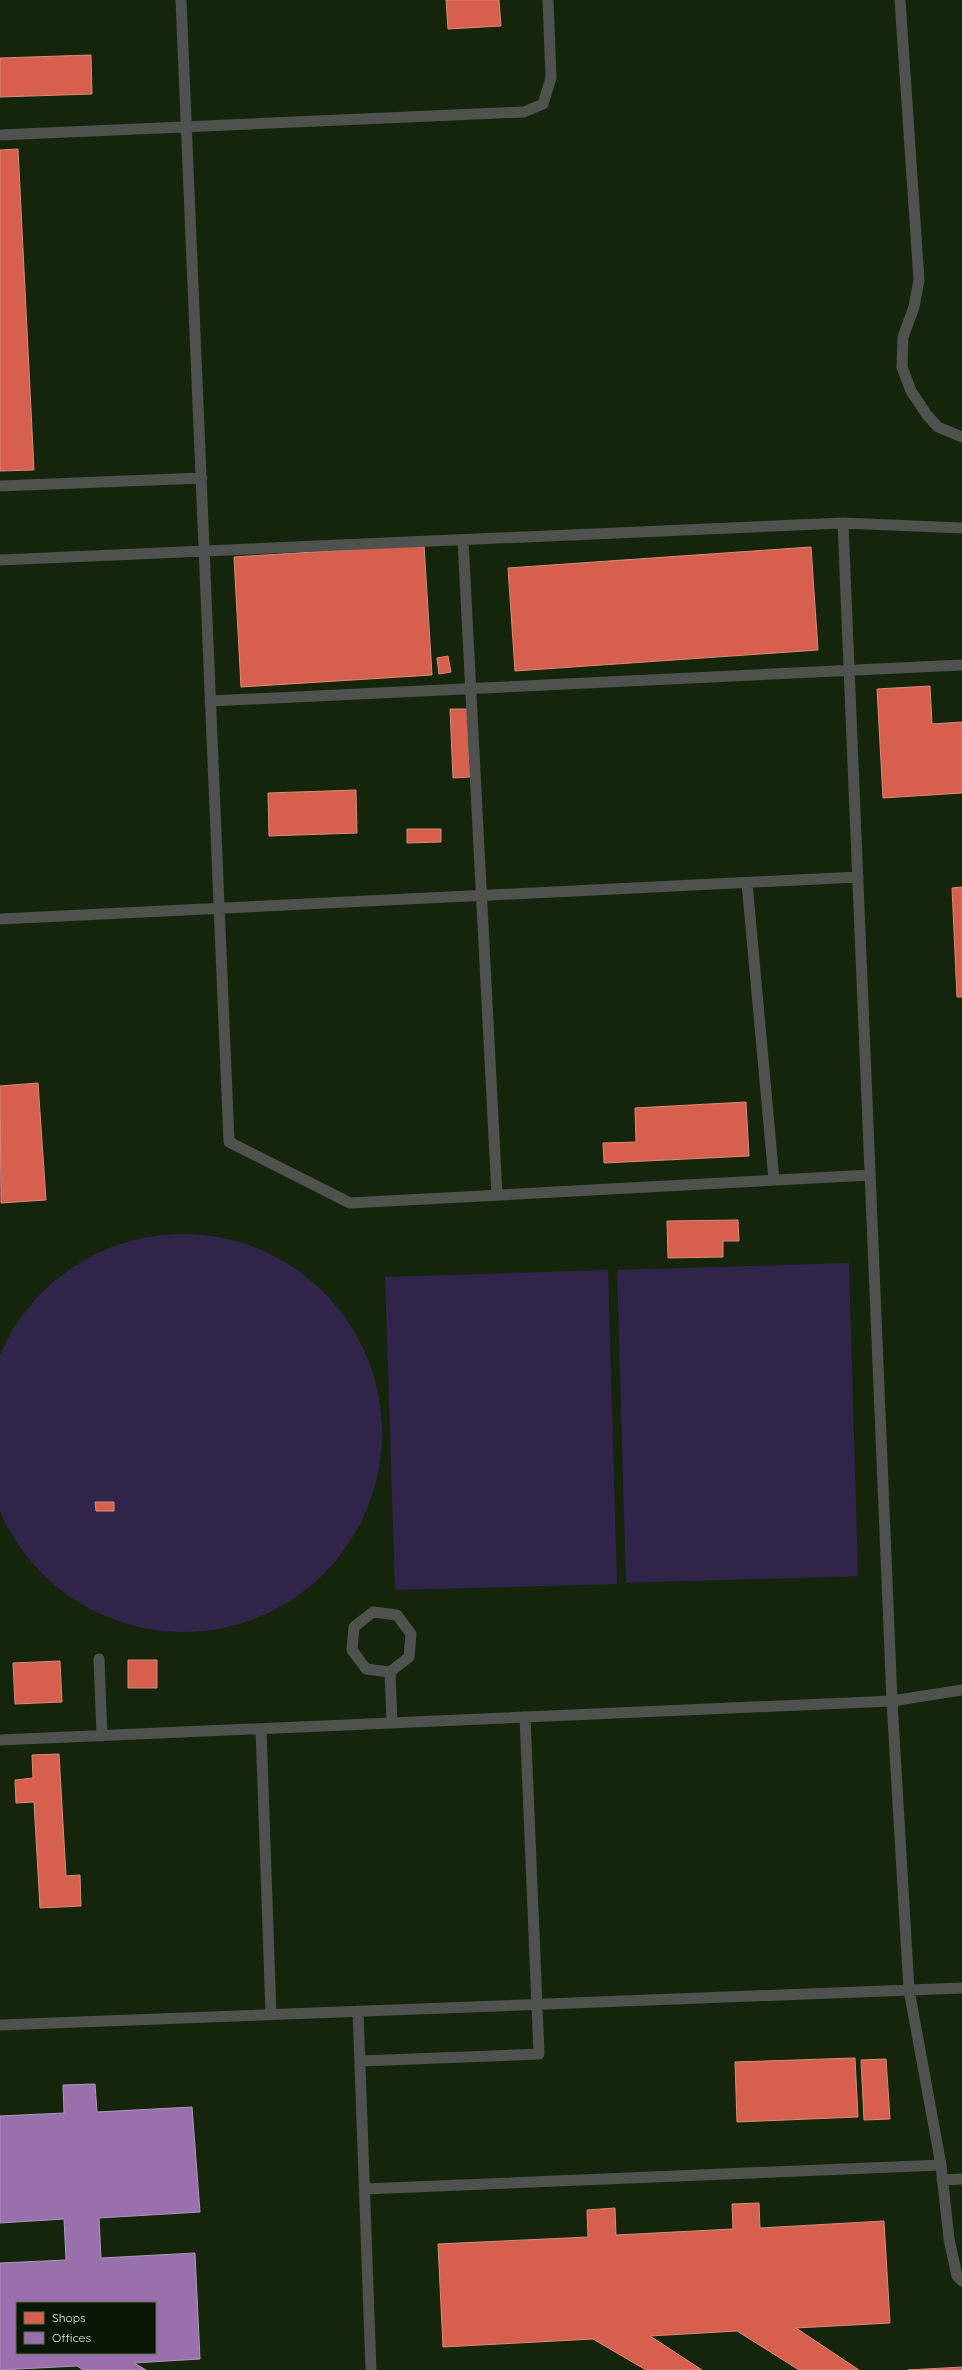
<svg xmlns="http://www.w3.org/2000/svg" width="962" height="2370" font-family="Quicksand,sans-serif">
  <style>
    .built { fill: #14250c; fill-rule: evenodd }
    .green { fill: #30244a }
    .shops { fill: #d6604d; stroke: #db8b7a }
    .offices { fill: #9970ab; stroke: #b096bc; fill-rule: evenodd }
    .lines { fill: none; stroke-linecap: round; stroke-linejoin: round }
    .service { stroke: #4e514d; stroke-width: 11 }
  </style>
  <rect width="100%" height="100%" fill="#131b0f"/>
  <path class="built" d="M0,0H962V2370H0ZM17,2303H155V2353H17Z"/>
  <path class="green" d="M-16 1433a199 199 0 1 1 398 0a199 199 0 1 1-398 0Z
    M849,1263L858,1576L626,1583L617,1270Z
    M608,1270L617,1584L395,1590L385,1277Z"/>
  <path class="shops" d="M446,0H499L501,26L448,29Z
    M91,55L92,94L0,97V58Z
    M18,149L34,470L0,471V150Z
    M424,545L432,675L241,687L234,557Z
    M811,547L818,650L515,671L508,568Z
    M448,656L451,672L439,674L437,658Z
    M930,686L932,724L962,722V793L883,798L877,689Z
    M450,709H467L470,777L453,778Z
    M356,790L357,833L269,836L268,793Z
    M407,829H441V842L407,843Z
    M962,887V997H957L952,888Z
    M38,1083L46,1200L1,1203L0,1086Z
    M746,1102L749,1156L604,1163L603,1143L636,1142L635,1108Z
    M738,1220L739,1241H723V1257L668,1258L667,1221Z
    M95,1502H114V1511H96Z
    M128,1660H157V1688H128Z
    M60,1661L62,1702L15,1704L13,1663Z
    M59,1754L66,1876L80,1875L81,1906L40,1908L34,1802L16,1803L15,1780L33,1778L32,1755Z
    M855,2058L858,2117L737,2122L735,2062Z
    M886,2059L890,2119L864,2120L861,2060Z
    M759,2203L760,2228L884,2221L890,2323L796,2328L859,2370H799L737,2331L650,2336L702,2370H646L593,2339L443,2347L438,2244L588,2237L587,2210L615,2208L616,2235L733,2229L732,2204Z
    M962,2367V2370H908Z"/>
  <path class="offices" d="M95,2084L97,2112L192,2107L200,2212L99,2218L101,2258L195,2253L200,2359L134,2363L146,2370H83L77,2366L0,2370V2263L66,2260L64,2219L0,2223V2116L64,2113L63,2085ZM17,2303H155V2353H17Z"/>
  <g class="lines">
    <path class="service" d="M181,0L229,1142L350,1203L870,1175
      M900,0L919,280L914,307L903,337L902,367L911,391L927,415L938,427L962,437
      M0,135L524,112L543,104L551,78L548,0
      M0,486L202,478
      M843,523L892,1701L909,1990L941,2165L949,2239L957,2276L962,2281
      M463,540L497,1195
      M0,560L843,523L962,528
      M210,701L962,665
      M747,883L774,1180
      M0,919L858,877
      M373,1612L397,1615L411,1634L409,1657L390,1672L366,1669L352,1650L354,1627Z
      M99,1659L102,1736
      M390,1672L392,1723
      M261,1729L271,2014
      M0,1740L892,1701L962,1690
      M358,2011L371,2370
      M0,2025L962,1988
      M360,2061L539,2054L525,1717
      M942,2180L962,2179
      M365,2189L941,2165"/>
  </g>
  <rect x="16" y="2302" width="140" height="52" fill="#081603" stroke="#616d5c"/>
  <rect x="24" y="2312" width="20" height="12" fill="#d6604d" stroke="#616d5c"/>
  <text x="52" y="2322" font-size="12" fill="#e6f0e2">Shops</text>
  <rect x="24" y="2332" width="20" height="12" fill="#9970ab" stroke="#616d5c"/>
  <text x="52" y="2342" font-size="12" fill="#e6f0e2">Offices</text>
</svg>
